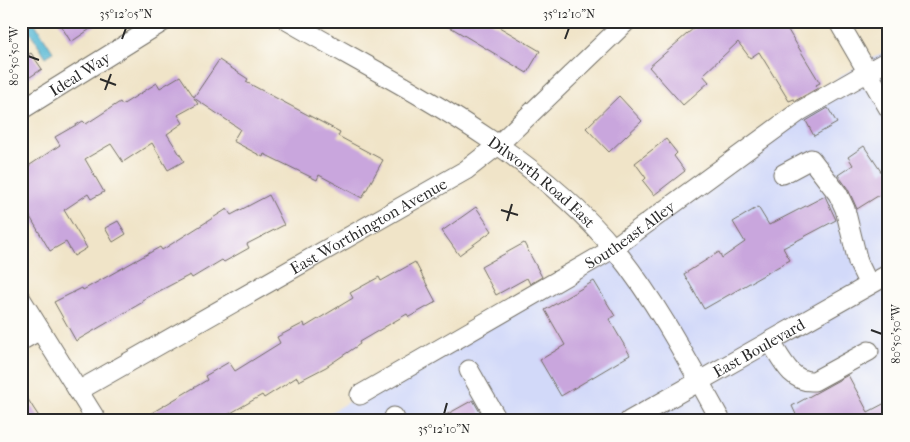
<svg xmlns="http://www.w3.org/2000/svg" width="910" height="442" font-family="'IM FELL French Canon',serif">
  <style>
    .built { fill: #d2d9f9 }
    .water { fill: #56b8d4; stroke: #407280 }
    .building { fill: #c9a6dd }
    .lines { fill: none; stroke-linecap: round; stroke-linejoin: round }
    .minor-casing { stroke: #706c62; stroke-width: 21 }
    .minor { stroke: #fff; stroke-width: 19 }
    .ticks { fill: none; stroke: #2b2b2b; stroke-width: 2 }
    .labels { text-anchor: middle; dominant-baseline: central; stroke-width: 4; stroke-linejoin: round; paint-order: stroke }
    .street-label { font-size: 16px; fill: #2b2b2b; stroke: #fdfcf7 }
    .neatline { fill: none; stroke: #2b2b2b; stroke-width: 2 }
    .ticks-label { font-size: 12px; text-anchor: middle; fill: #2b2b2b }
  </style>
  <rect width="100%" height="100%" fill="#fdfcf7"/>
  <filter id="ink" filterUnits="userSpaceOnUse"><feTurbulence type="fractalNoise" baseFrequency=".02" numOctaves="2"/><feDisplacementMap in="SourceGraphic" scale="10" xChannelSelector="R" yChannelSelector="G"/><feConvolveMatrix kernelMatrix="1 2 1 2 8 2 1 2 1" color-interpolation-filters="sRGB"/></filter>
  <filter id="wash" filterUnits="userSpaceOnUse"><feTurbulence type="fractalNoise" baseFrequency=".0096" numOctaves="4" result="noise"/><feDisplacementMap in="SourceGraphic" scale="20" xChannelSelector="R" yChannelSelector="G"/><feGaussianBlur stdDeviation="1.12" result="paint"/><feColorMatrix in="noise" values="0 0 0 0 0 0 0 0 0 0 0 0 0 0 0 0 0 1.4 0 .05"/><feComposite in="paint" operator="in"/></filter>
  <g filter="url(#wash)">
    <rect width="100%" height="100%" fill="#f0e4c8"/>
    <path class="built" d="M889,49V421H587L585,418L581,421H315L638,235L728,159L844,74Z"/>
    <path class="water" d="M34,22L53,52L46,57L27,27Z"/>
    <g id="blocks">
      <path class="building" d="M58,21H102L71,42Z
        M440,21H489L540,51L527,73Z
        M702,21H800L788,30L820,83L816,85L818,88L795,101L794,99L789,101L759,52L750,58L738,42L703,75L709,82L683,105L649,67Z
        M31,53L42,69L21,83V59Z
        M219,60L248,79L246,82L340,132L338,136L383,160L362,198L319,175L317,180L264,154L263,157L233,141L240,129L194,98L198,104L178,115L183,123L167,134L184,161L168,170L152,143L123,162L111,144L85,159L104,192L91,199L88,194L64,210L87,248L74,256L66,242L50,251L29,215L21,220V171L60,145L55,137L83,121L86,124L120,102L122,105L157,83L160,88L180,76L194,97Z
        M619,96L642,121L609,152L586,128Z
        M828,108L837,123L814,136L806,121Z
        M666,139L677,153L674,156L685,171L654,195L643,181L646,178L635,163Z
        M864,146L882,173L889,168V189L857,209L848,189L838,175L853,165L848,157Z
        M269,195L284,225L247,244L249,248L224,262L222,260L192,278L190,275L142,300L143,302L76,341L54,302L82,288L83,290L160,247L162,250L227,209L231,215Z
        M825,196L836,220L783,248L790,260L704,309L684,274L719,252L722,258L745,242L733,222L758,207L769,225Z
        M476,207L492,231L459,255L442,231Z
        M118,221L126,234L113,242L105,228Z
        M524,243L542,277L530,284L527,278L496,295L481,267Z
        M415,262L436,302L409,317L407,314L359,342L360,344L326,367L299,381L297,377L264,398L262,395L217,421H138L207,380L205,376L229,362L235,371L280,343L277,337L304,323L305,327L353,298L350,293L379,277L381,281Z
        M594,281L615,316L609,319L630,355L561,396L540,360L565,345L545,310Z
        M848,375L868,412L889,401V421H799L792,406Z
        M21,388L34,409L42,421H21Z
        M473,400L485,421H435Z"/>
    </g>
  </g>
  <g filter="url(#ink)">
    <use href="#blocks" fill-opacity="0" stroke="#706c62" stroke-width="1"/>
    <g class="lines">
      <g class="minor-casing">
        <g id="minor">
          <path id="s1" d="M288,21C402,87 529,146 615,250C657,302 689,363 721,421"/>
          <path d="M838,21L889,109"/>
          <path id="s2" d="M21,110L164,21"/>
          <path d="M783,174L811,159L838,194L845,209L858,262L869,285"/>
          <path d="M21,299L97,421"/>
          <path d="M21,339H24L40,330"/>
          <path d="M770,341C781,358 791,383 814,381L869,351"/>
          <path d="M469,370L498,421"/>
          <path id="s3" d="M78,391L466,170L498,145L627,21"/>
          <path id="s4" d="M360,395L609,251L800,111L889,60"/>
          <path d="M394,417L396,421"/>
          <path id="s5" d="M629,421L889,274"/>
        </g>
      </g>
      <use href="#minor" class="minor"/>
    </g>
  </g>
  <path class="ticks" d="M122,39L126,28M565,39L569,28M28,56L39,60M100,79L116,85M105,90L111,74M501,210L518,215M507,221L512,204M871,330L882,334M444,414L447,403"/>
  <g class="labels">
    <g class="street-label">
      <text stroke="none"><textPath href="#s2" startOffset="69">Ideal Way</textPath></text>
      <text stroke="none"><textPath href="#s1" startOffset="301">Dilworth Road East</textPath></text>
      <text stroke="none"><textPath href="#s3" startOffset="334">East Worthington Avenue</textPath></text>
      <text stroke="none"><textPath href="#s4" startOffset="314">Southeast Alley</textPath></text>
      <text stroke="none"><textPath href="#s5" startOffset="149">East Boulevard</textPath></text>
    </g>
  </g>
  <rect width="910" height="442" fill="none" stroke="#fdfcf7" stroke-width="55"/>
  <rect x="28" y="28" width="854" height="386" class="neatline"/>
  <g class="ticks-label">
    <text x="126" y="18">35°12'05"N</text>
    <text x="569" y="18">35°12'10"N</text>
    <text transform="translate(14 56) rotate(-90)" y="4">80°50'50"W</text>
    <text transform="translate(896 334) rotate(-90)" y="4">80°50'50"W</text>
    <text x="444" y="433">35°12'10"N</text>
  </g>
</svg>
